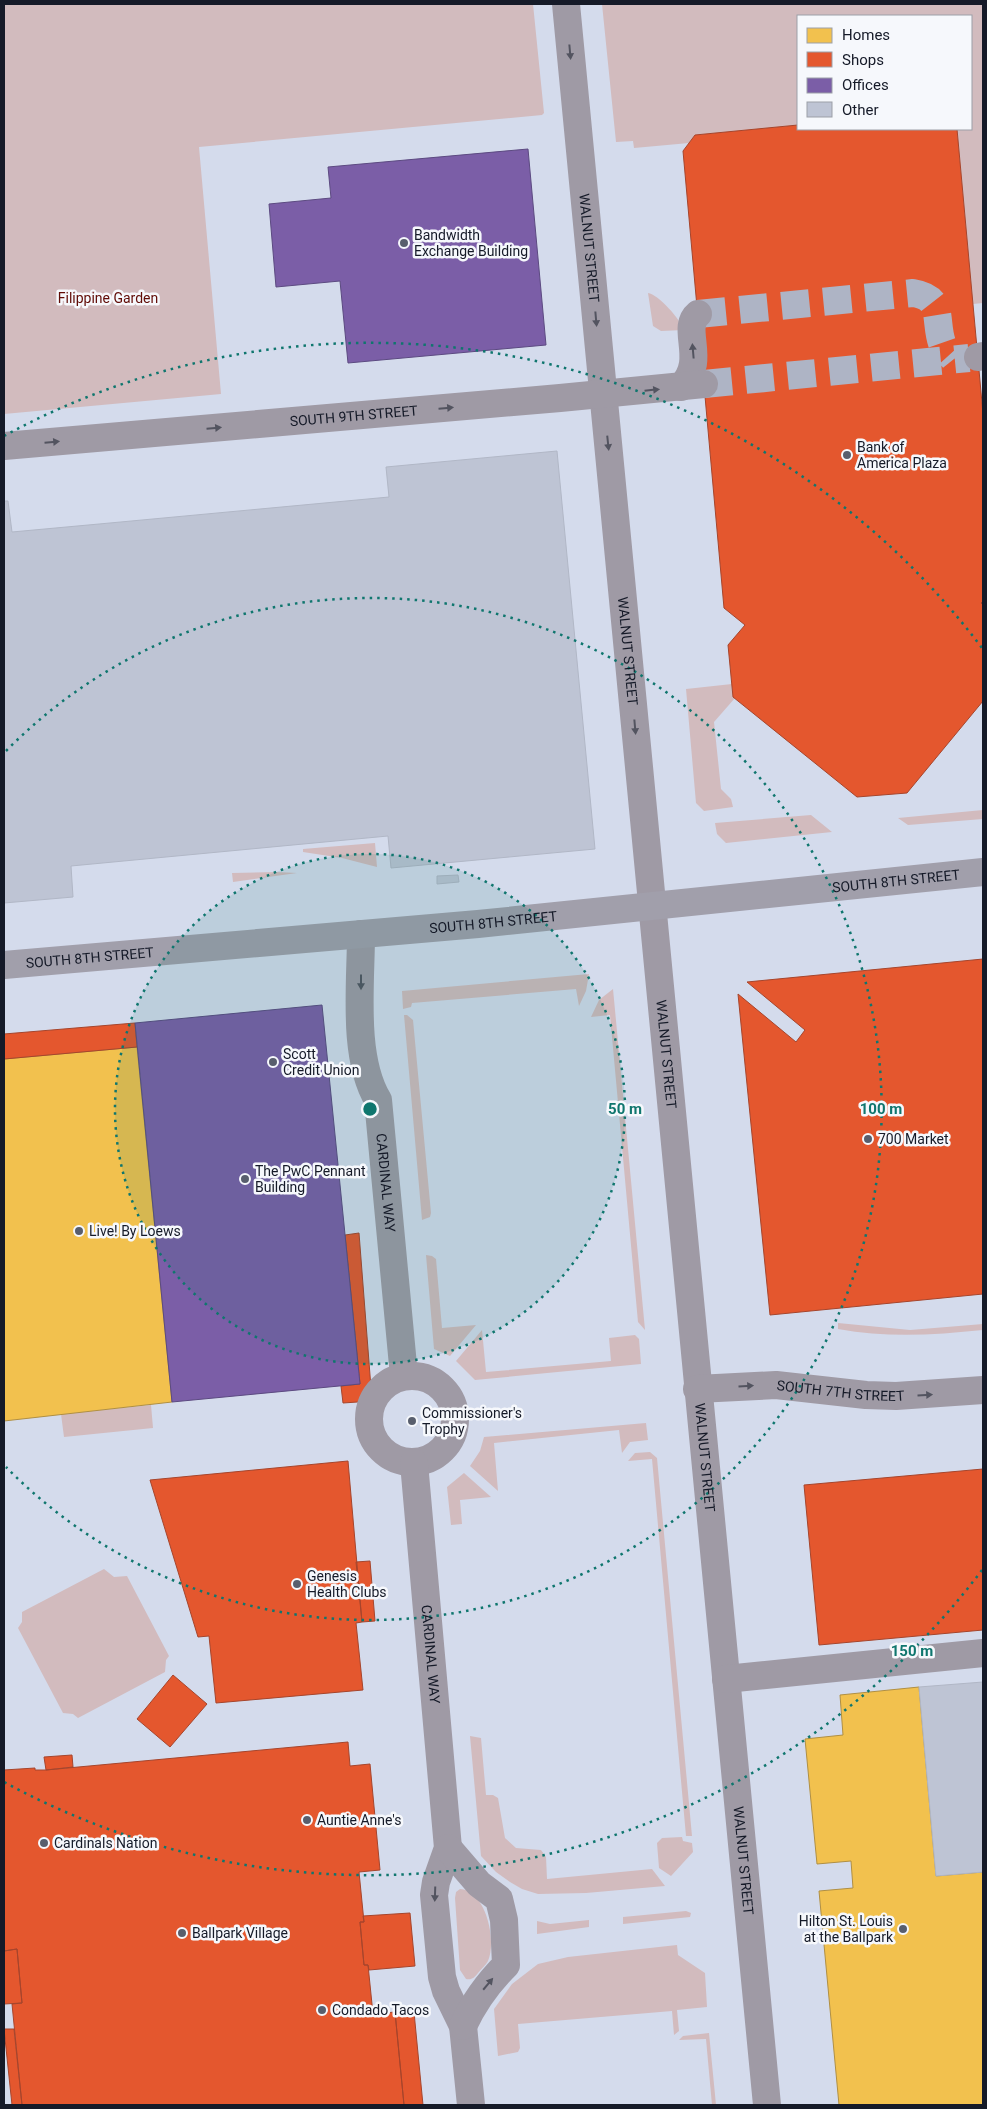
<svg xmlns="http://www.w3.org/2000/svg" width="987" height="2109" font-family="Roboto,sans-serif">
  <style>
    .green { fill: #d2bbbe }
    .homes { fill: #f2c14e; stroke: #b08f43 }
    .shops { fill: #e4572e; stroke: #a6452c }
    .offices { fill: #7b5ea7; stroke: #5c4a81 }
    .building { fill: #bec4d4; stroke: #b1b7c6 }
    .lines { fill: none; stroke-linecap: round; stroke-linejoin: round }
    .minor-tunnel { stroke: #aeb4c5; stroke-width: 28; stroke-dasharray: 28 14; stroke-linecap: butt }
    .minor { stroke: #9f9aa5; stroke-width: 28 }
    .major { stroke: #a19fab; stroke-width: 28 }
    .oneway { fill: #535460 }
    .ring { fill: none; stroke: #0f766e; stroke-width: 2.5; stroke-dasharray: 2.5 5 }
    .poi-dot { fill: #585e6d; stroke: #f6f8fc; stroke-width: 2 }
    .labels { text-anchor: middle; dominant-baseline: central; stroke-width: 5; stroke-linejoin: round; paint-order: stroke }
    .poi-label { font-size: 14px; fill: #151a28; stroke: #f6f8fc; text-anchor: start }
    .street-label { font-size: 14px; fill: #151a28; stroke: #f6f8fc }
    .park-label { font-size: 14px; fill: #600b06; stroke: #f6f8fc }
    .centre { fill: #0f766e; stroke: #f6f8fc; stroke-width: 2.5 }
    .ring-label { font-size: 15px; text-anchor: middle; font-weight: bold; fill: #0f766e; stroke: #f6f8fc; stroke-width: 5; stroke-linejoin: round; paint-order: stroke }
  </style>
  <rect width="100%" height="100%" fill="#d4dbec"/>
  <path class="green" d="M4,4H533L544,113L542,115L199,147L221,394L4,414Z
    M602,4H983V303L973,304L957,129H971V16H798V125L695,135L689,143L634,148L633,141L616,142Z
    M648,293C658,294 681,320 684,330L661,331L653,326Z
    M732,684L733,697L735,698L714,722L721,789L731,799L733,807L704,811L696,803L686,689Z
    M983,810V819L908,825L898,818Z
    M811,815L832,832L726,843L717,834L715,823Z
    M375,843L377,867L342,858L303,852V849Z
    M277,872L297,873L233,882L232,873Z
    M589,974L586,991L579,1006L576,989L412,1003L411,1007L403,1009L402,991Z
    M613,989L615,1010L645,1330L638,1322L610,1015L591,1017L599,1000Z
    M404,1015H407L413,1020L431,1213L430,1217L422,1220Z
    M426,1255L432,1256L436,1259L442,1328L476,1325L450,1356L434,1349Z
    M838,1323L910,1330L983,1324V1330C934,1335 887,1338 838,1329Z
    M482,1330L486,1372L611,1361L609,1338L635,1335L639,1339L641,1364L475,1380L456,1361Z
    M151,1405L153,1428L64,1437L61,1414Z
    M646,1423L648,1440L630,1442L622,1453L619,1430L494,1443L498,1491L470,1466L480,1451L484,1437Z
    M650,1452L657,1458L692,1836H686L652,1459L628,1461L635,1453Z
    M464,1473L491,1497L460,1500L462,1524L451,1525L447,1487Z
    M104,1569L114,1577L127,1576L169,1656L166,1660L165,1672L78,1718L73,1714L63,1713L18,1628L22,1622V1612Z
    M470,1736L481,1738L486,1795H493L498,1798L505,1838L516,1848L541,1850L546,1857L547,1879L652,1869L665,1886L586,1893L538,1894L522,1889L510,1882L496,1872L481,1856Z
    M682,1837L683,1841L692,1843L693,1852L671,1876L659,1868L657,1843L662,1838Z
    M460,1889C486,1890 497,1941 488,1961C486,1965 481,1969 478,1973C474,1978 472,1980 466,1979L460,1970L455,1898L456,1892Z
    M686,1911L691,1913L690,1917L623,1924V1917Z
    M589,1920V1927L537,1934V1921L550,1924Z
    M677,1945L678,1955L705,1973L707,2007L677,2010L679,2031L674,2035L672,2011L518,2024L520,2048L518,2052L498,2056L494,2009L512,1984L538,1964L568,1957Z
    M709,2033L716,2105H712L706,2039L679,2040L683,2036Z"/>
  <path class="homes" d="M137,1047L172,1402L4,1421V1059Z
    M919,1687L936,1876L983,1872V2105H839L819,1891L853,1888L851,1861L817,1864L805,1739L843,1735L840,1695Z"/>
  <path class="shops" d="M798,125V129H957L983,414V601L981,603L983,605V701L907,793L857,797L733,697L728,645L745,625L724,608L683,151L695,135Z
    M983,959V1294L770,1315L738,994L796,1042L805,1030L747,982Z
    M135,1023L137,1047L4,1059V1034Z
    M359,1233L372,1401L343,1403L341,1386L360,1384L345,1235Z
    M348,1461L362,1622L356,1623L363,1690L216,1703L209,1636L198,1637L150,1480Z
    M983,1469V1630L819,1645L804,1485Z
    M370,1561L375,1621L362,1622L356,1562Z
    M173,1675L207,1704L170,1747L137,1719Z
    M348,1742L350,1766L370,1764L380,1870L359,1872L364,1922H360L362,1944L364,1965H368L373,2014L395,2012L404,2105H22L12,2004L22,2003L17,1949L4,1951V1770L35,1768V1770H46Z
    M72,1755L73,1767L46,1770L44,1757Z
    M410,1913L415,1966L369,1970L368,1965H364L360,1922H364L363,1916Z
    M17,1949L22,2003L4,2004V1951Z
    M395,2012H414L423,2105H404Z
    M4,2029H14L22,2105H12Z"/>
  <path class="offices" d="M528,149L546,345L348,363L340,281L276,287L269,204L331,198L328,167Z
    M322,1005L360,1384L172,1402L135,1023Z"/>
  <path class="building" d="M557,451L595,849L391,868L388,836L71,866L73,897L4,903V501H8L12,532L99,524L389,497L386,467Z
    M458,875L459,882L437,884V876Z
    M983,1682V1872L936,1876L919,1687Z"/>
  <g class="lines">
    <path class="minor-tunnel" d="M698,314L913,293C945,298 934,320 942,343C944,349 950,354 954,359
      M704,384L969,358"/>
    <g class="minor">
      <path id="s1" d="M566,4L767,2105"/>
      <path d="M978,357L983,356"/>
      <path d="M681,387C708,360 680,329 698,314"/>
      <path id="s2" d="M4,446L560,398L704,384"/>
      <path id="s3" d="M361,934C361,983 352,1057 378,1100L404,1376"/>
      <circle cx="412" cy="1419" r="43"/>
      <path id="s4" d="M697,1389L776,1385L866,1395L896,1396L983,1390"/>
      <path id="s5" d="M414,1463L448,1848L436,1882L434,1895L442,1977L446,1991L463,2026L471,2105"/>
      <path d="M726,1679L983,1653"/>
      <path d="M448,1848L479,1884L499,1899L504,1920L506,1965C488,1983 474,2002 463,2026"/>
    </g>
    <path class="major" id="s6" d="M4,965L478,924L983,872"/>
  </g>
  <defs><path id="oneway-solid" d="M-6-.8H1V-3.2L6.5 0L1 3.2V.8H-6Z" transform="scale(1.25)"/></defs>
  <g class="oneway">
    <use href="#oneway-solid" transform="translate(570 52) rotate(85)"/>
    <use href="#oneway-solid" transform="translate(596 319) rotate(85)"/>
    <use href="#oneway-solid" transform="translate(693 351) rotate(-95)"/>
    <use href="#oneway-solid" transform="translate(652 390) rotate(-6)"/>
    <use href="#oneway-solid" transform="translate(446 408) rotate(-5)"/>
    <use href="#oneway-solid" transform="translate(214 428) rotate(-5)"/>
    <use href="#oneway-solid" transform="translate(52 442) rotate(-5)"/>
    <use href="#oneway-solid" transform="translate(608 443) rotate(84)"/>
    <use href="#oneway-solid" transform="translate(635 727) rotate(85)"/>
    <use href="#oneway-solid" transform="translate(361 982) rotate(90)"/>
    <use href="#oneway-solid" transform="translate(746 1386) rotate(-3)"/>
    <use href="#oneway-solid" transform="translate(925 1395) rotate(-3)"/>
    <use href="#oneway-solid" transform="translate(435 1894) rotate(92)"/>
    <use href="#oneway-solid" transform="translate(488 1984) rotate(-50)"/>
  </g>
  <circle cx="370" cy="1109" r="255" fill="#0f766e" fill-opacity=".12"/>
  <g class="ring">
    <circle cx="370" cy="1109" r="255"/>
    <path d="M6 751A511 511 0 1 1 6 1467"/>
    <path d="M982 1570A766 766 0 0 1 4 1782M4 436A766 766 0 0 1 982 648"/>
  </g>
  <g class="poi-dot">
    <circle cx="404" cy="243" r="5"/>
    <circle cx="847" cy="455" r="5"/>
    <circle cx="273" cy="1062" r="5"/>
    <circle cx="868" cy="1139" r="5"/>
    <circle cx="245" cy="1179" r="5"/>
    <circle cx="79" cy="1231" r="5"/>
    <circle cx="412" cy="1421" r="5"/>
    <circle cx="297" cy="1584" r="5"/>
    <circle cx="307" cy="1820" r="5"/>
    <circle cx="44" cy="1843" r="5"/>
    <circle cx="903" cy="1929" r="5"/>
    <circle cx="182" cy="1933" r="5"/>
    <circle cx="322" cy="2010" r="5"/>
  </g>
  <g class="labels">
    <g class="poi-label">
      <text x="414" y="235">Bandwidth<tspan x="414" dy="16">Exchange Building</tspan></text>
      <text x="857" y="447">Bank of<tspan x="857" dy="16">America Plaza</tspan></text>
      <text x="283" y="1054">Scott<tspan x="283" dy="16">Credit Union</tspan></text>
      <text x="878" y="1139">700 Market</text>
      <text x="255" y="1171">The PwC Pennant<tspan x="255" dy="16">Building</tspan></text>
      <text x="89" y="1231">Live! By Loews</text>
      <text x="422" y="1413">Commissioner's<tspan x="422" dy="16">Trophy</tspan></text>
      <text x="307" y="1576">Genesis<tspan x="307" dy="16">Health Clubs</tspan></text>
      <text x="317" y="1820">Auntie Anne's</text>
      <text x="54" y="1843">Cardinals Nation</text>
      <text x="893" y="1921" text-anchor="end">Hilton St. Louis<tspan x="893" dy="16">at the Ballpark</tspan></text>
      <text x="192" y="1933">Ballpark Village</text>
      <text x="332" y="2010">Condado Tacos</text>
    </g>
    <g class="street-label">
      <text stroke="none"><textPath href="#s1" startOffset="245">WALNUT STREET</textPath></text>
      <text stroke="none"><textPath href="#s2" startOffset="351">SOUTH 9TH STREET</textPath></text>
      <text stroke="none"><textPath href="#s1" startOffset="650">WALNUT STREET</textPath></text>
      <text stroke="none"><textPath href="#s6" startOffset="896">SOUTH 8TH STREET</textPath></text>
      <text stroke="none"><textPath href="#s6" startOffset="491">SOUTH 8TH STREET</textPath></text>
      <text stroke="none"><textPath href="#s6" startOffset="86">SOUTH 8TH STREET</textPath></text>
      <text stroke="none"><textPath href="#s1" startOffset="1055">WALNUT STREET</textPath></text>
      <text stroke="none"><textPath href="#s3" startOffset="252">CARDINAL WAY</textPath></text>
      <text stroke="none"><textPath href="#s4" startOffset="144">SOUTH 7TH STREET</textPath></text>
      <text stroke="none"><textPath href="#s1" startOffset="1460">WALNUT STREET</textPath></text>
      <text stroke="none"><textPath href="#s5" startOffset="192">CARDINAL WAY</textPath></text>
      <text stroke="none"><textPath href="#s1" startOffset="1865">WALNUT STREET</textPath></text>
    </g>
    <g class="park-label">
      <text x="108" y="298">Filippine Garden</text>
    </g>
  </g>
  <circle cx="370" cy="1109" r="8" class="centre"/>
  <g class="ring-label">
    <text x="625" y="1114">50 m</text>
    <text x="881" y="1114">100 m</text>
    <text x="912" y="1656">150 m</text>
  </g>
  <rect width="987" height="2109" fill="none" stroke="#151a28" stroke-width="10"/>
  <rect x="797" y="15" width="175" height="115" fill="#f6f8fc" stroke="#9c9fa7"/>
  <rect x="807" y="28" width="25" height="15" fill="#f2c14e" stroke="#9c9fa7"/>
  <text x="842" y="40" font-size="15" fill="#151a28">Homes</text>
  <rect x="807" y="52" width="25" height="15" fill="#e4572e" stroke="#9c9fa7"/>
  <text x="842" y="65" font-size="15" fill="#151a28">Shops</text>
  <rect x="807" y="78" width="25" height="15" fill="#7b5ea7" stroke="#9c9fa7"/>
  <text x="842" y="90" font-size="15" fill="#151a28">Offices</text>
  <rect x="807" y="102" width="25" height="15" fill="#bec4d4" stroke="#9c9fa7"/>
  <text x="842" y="115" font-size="15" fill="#151a28">Other</text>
</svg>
